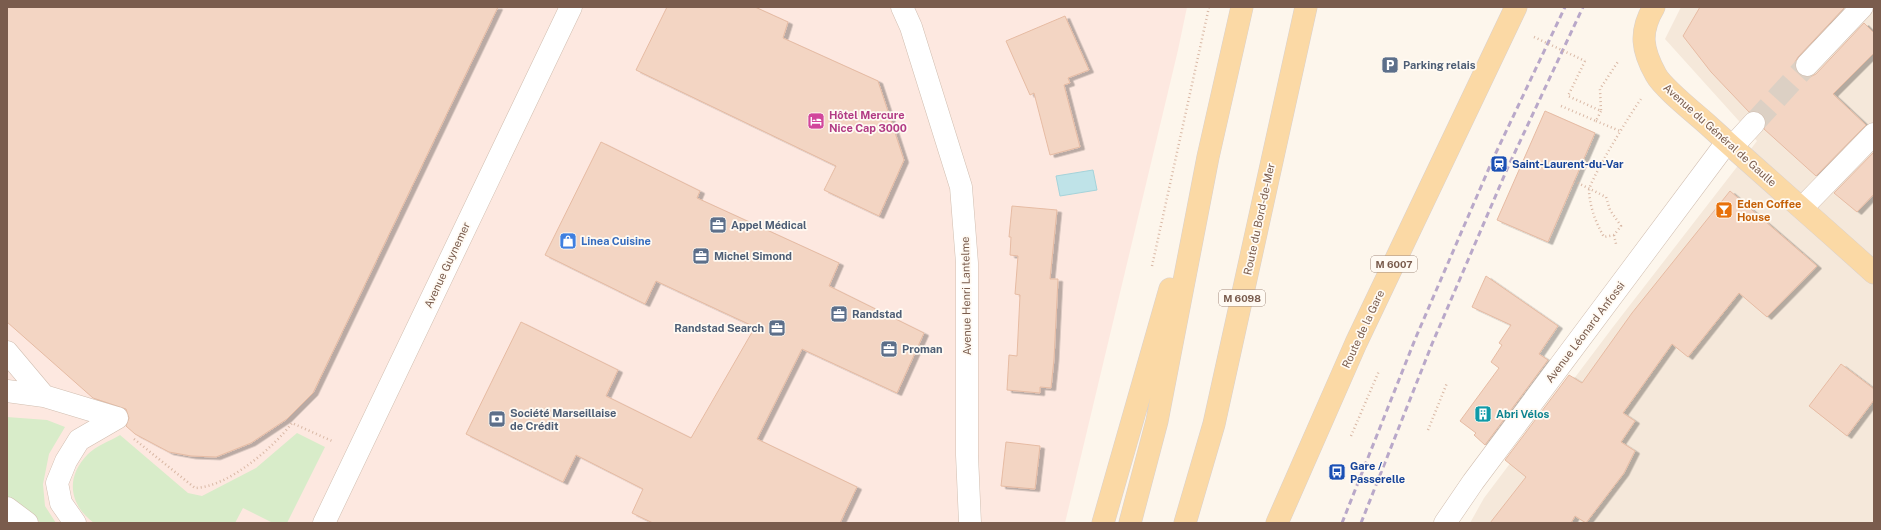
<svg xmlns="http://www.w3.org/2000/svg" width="1881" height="530" font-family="'Public Sans',sans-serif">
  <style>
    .residential { fill: #f5e8da }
    .commercial { fill: #fde8e0 }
    .green { fill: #d8ecc9 }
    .water { fill: #bfe3e8; stroke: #a5d3da }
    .building { fill: #f3d5c3; stroke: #e6bba3; filter: url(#shadow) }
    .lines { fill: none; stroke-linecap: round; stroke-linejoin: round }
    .minor-tunnel { stroke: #dcd0c4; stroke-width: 22; stroke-dasharray: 22 11; stroke-linecap: butt }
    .minor-casing { stroke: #d1beb0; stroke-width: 23 }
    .major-casing { stroke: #dad1cd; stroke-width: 23 }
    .path { stroke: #d9b8a5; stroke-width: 2.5; stroke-dasharray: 1 3; stroke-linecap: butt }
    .minor { stroke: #fff; stroke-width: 22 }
    .major { stroke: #fbd9a5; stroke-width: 22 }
    .rail { stroke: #b9a8c9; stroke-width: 3; stroke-dasharray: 6 4; stroke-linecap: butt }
    .path-bridge { stroke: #d9b8a5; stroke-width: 2.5; stroke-dasharray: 1 3; stroke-linecap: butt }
    .labels { text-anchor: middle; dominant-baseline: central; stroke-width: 3.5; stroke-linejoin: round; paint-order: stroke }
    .shield { fill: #fffaf3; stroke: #a28b7f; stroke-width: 1 }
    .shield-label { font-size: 10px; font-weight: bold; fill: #7a5c4d }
    .service-label { font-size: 11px; font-weight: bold; fill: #4e5e75; stroke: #fffaf3; text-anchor: start }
    .hotel-label { font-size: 11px; font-weight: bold; fill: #b23c85; stroke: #fffaf3; text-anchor: start }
    .street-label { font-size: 11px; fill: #7a5c4d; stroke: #fffaf3 }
    .transit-label { font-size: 11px; font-weight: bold; fill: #164399; stroke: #fffaf3; text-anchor: start }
    .food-label { font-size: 11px; font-weight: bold; fill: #c56008; stroke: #fffaf3; text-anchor: start }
    .shop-label { font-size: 11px; font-weight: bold; fill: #366cbe; stroke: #fffaf3; text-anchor: start }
    .culture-label { font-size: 11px; font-weight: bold; fill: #0d838f; stroke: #fffaf3; text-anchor: start }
  </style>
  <defs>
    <filter id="shadow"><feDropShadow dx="4.5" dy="2.5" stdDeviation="0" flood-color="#0004"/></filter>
  </defs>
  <rect width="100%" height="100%" fill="#fdf6ec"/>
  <path class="residential" d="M1681,7H1874V523H1470L1484,498L1613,327L1757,141L1665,39Z"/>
  <path class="commercial" d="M7,7H1187L1178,50L1065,523H7Z"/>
  <path class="green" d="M7,417L47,420L65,427L49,454L43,484L45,506L56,523H41L7,496Z
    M297,433L325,447L287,523H273L243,508L235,523H94C69,505 65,477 88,454C96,446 110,441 120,435L188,493L202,496L256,468Z"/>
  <path class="water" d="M1093,170L1097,190L1060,196L1056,176Z"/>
  <path class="building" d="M7,7H498L313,393L287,419L251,443L216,457L191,456L169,452L135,434L126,426L129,418L126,409L93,398L7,322Z
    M667,7H755L788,22L783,38L878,81L904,160L879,216L824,190L836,166L636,70Z
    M1700,7H1845L1798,57L1795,62V69L1799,74L1804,77H1810L1816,74L1864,23L1874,33V53L1833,94L1866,125L1816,176L1764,129L1766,120L1763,114L1756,111L1749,112L1711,72L1683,36Z
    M1065,16L1089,70L1068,78L1070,83L1064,85L1080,147L1050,155L1034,93L1030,95L1006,41Z
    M1545,111L1595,133L1548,242L1497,220Z
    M601,142L700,191L697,198L839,263L829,286L924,333L897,393L802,349L757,439L857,487L840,523H653L632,513L643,489L576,455L563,482L466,434L521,322L618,370L606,396L691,438L755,327L656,281L645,304L545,255Z
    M1874,152V194L1857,212L1834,193Z
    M1730,191L1817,266L1767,317L1739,293L1688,357L1672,344L1623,413L1635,421L1621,442L1635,451L1624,473L1586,523L1575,516L1571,523H1490L1526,477L1505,460L1569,375L1582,383L1632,313Z
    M1012,206L1057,210L1050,279H1058L1054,359L1051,388L1040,387V393L1007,390L1009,355L1017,356L1020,295L1015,294L1018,256L1010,255L1011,237H1009Z
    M1486,276L1558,326L1539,354L1548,360L1485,445L1474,435L1476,433L1460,421L1499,368L1491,362L1502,345L1499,343L1511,325L1472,307Z
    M1841,364L1874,389V400L1847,436L1809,406Z
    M1006,442L1040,446L1035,489L1001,486Z"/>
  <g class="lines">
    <path class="minor-tunnel" d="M1754,123L1807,65"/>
    <g class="minor-casing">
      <path id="minor" d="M902,7L911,27L961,187L967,263V455L970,523
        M1807,65L1862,7
        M1732,147L1754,123
        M1802,208L1874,134
        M7,352L44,396
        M7,391L44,396L117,418
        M7,508L27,523
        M75,523L61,503L57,483L66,461L79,440L117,418
        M324,523L571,7
        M1445,523L1473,482L1727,142"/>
    </g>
    <g class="major-casing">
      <path id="major" d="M1654,7C1639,32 1642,50 1656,75C1663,88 1696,114 1708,125C1763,175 1819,223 1874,273
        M1103,523L1170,289
        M1130,523L1157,421L1208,157L1242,7
        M1185,523L1214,424L1306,7
        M1277,523L1356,343L1516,7"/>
    </g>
    <path class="path" d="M1585,61L1568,96L1601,111L1600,89L1619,60
      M1561,106L1596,121L1601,111
      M1596,121L1620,131
      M1574,181L1606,197L1610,210L1621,226L1614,235L1604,237C1596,223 1590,208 1589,191C1589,181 1632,111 1641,99
      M1614,235L1616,244
      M1152,266L1209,7
      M1428,430L1447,383
      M1351,436L1379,371
      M134,439L195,488C228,487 273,448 292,423L332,441"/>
    <use href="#minor" class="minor"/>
    <use href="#major" class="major"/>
    <path class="rail" d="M1342,523L1416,337L1493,159L1565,7
      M1361,523L1432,344L1508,167L1583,7"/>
    <path class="path-bridge" d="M1534,37L1585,61"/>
  </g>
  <defs>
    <g id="parking-square" transform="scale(0.9)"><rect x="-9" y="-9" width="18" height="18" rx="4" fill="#5c6f8a" stroke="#fffaf3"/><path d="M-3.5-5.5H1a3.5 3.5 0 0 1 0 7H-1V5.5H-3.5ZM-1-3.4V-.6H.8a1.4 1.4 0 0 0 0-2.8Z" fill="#fff"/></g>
    <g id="hotel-square" transform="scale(0.9)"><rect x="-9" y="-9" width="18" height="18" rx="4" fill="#d1479c" stroke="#fffaf3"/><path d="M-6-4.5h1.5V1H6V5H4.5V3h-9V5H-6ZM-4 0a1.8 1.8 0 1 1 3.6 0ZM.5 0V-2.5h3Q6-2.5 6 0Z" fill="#fff"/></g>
    <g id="station-square" transform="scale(0.9)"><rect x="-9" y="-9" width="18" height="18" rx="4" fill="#1a4fb4" stroke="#fffaf3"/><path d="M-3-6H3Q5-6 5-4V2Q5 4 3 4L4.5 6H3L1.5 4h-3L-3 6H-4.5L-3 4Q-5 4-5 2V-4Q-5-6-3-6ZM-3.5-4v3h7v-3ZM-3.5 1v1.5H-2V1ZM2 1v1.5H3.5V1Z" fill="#fff"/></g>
    <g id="bar-square" transform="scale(0.9)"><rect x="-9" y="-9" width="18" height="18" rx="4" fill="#e8710a" stroke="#fffaf3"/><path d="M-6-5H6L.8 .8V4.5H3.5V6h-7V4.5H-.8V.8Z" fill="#fff"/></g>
    <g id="office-square" transform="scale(0.9)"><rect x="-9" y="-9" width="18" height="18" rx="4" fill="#5c6f8a" stroke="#fffaf3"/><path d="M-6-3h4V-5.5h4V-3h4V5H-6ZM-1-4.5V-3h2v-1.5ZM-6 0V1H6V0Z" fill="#fff"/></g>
    <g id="shop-square" transform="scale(0.9)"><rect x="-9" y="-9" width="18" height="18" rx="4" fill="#3f7fe0" stroke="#fffaf3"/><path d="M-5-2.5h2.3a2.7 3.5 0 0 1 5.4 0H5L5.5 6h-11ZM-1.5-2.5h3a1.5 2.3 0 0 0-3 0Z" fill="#fff"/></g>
    <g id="building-square" transform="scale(0.9)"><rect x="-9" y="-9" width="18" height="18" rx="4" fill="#0f9aa8" stroke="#fffaf3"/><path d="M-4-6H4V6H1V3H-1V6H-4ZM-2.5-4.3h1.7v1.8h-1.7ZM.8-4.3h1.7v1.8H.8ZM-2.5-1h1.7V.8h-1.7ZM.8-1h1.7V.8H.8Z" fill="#fff"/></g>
    <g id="bank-square" transform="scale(0.9)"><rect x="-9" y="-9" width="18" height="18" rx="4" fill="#5c6f8a" stroke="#fffaf3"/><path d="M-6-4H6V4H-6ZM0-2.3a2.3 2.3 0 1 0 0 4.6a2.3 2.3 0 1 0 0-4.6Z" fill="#fff"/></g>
    <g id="bus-square" transform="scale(0.9)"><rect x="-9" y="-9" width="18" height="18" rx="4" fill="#1a4fb4" stroke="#fffaf3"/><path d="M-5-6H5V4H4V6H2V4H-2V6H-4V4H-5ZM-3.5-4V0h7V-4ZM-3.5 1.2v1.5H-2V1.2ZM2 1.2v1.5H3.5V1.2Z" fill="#fff"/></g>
  </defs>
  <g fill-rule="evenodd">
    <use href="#parking-square" x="1390" y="65"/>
    <use href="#hotel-square" x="816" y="121"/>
    <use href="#station-square" x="1499" y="164"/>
    <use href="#bar-square" x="1724" y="210"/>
    <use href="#office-square" x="718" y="225"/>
    <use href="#shop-square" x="568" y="241"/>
    <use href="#office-square" x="701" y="256"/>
    <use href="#office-square" x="839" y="314"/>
    <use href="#office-square" x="777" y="328"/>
    <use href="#office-square" x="889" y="349"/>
    <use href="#building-square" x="1483" y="414"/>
    <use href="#bank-square" x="497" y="419"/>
    <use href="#bus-square" x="1337" y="472"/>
  </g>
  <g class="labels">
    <g class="shield">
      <rect x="1371" y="256" width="46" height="16" rx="3"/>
      <rect x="1219" y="290" width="46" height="16" rx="3"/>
    </g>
    <g class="shield-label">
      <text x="1394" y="264">M 6007</text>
      <text x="1242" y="298">M 6098</text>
    </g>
    <g class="service-label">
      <text x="1403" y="65">Parking relais</text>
      <text x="731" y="225">Appel Médical</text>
      <text x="714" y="256">Michel Simond</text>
      <text x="852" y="314">Randstad</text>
      <text x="764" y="328" text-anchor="end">Randstad Search</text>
      <text x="902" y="349">Proman</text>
      <text x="510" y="413">Société Marseillaise<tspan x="510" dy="13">de Crédit</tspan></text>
    </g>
    <g class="hotel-label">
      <text x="829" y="115">Hôtel Mercure<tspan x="829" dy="13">Nice Cap 3000</tspan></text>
    </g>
    <g class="street-label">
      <text transform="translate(1720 135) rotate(42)">Avenue du Général de Gaulle</text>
      <text transform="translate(1259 219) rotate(-78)">Route du Bord-de-Mer</text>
      <text transform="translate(447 265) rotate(-65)">Avenue Guynemer</text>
      <text transform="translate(966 296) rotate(-91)">Avenue Henri Lantelme</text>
      <text transform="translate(1363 329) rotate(-65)">Route de la Gare</text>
      <text transform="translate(1585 332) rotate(-53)">Avenue Léonard Anfossi</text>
    </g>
    <g class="transit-label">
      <text x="1512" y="164">Saint-Laurent-du-Var</text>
      <text x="1350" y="466">Gare /<tspan x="1350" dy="13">Passerelle</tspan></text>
    </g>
    <g class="food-label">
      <text x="1737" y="204">Eden Coffee<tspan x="1737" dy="13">House</tspan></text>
    </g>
    <g class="shop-label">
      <text x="581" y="241">Linea Cuisine</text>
    </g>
    <g class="culture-label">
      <text x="1496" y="414">Abri Vélos</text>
    </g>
  </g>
  <rect width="1881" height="530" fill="none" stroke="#7a5c4d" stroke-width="16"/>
</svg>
